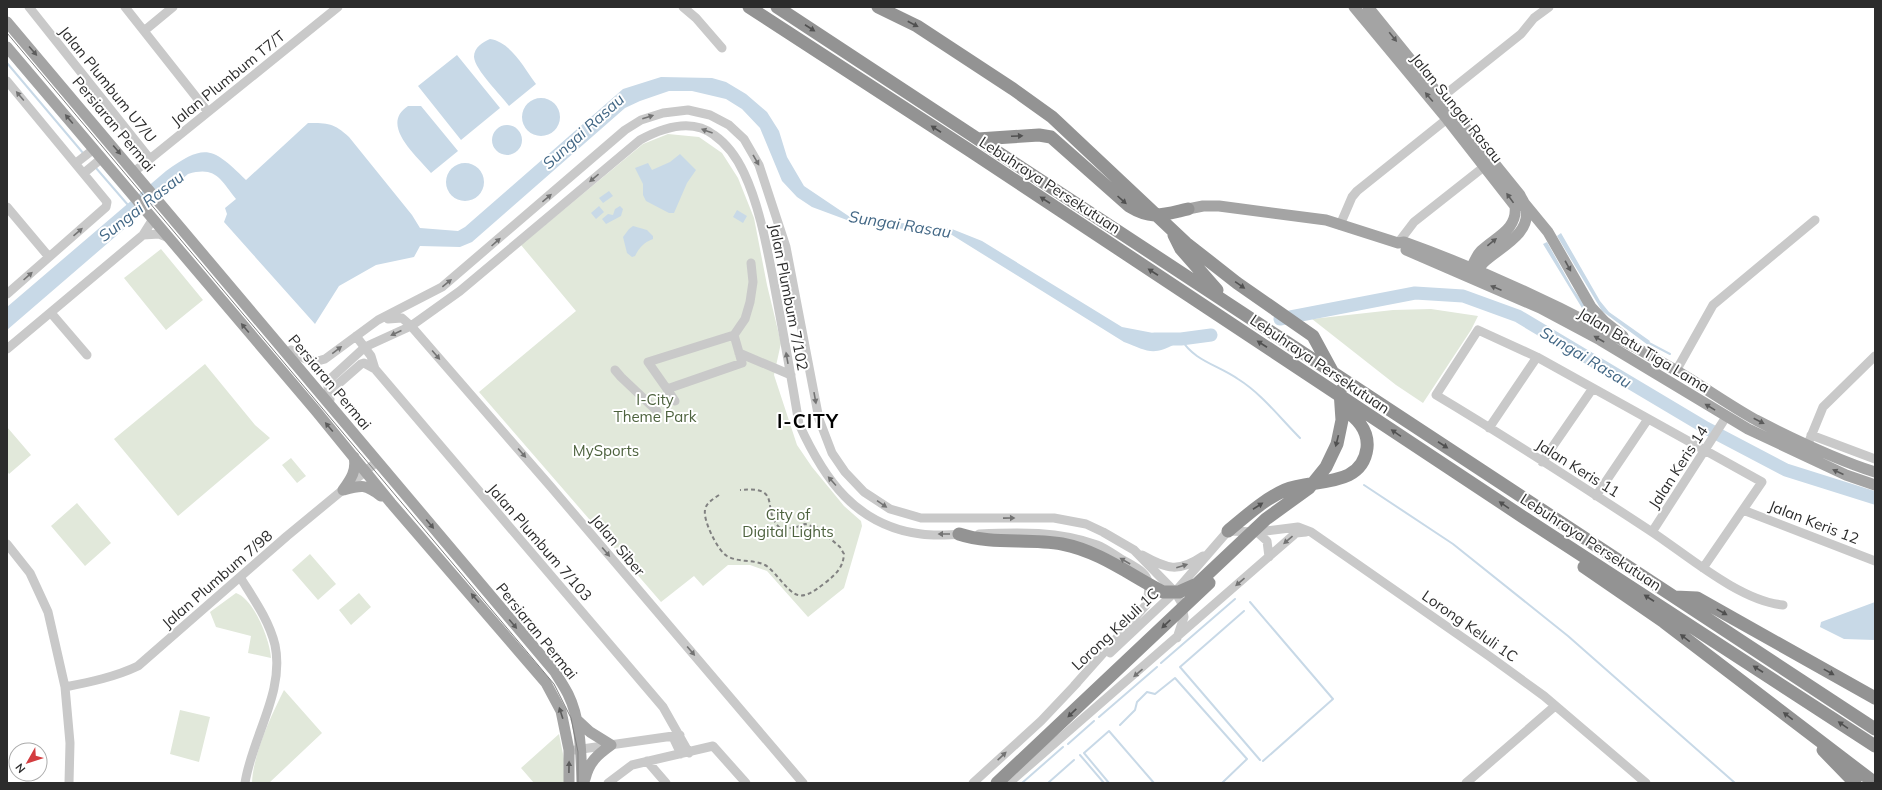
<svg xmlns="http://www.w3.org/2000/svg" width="1882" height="790" font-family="Mulish,sans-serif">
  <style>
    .green { fill: #e1e8da }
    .water { fill: #c8d9e7 }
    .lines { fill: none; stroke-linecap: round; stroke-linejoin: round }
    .stream { stroke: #c8d9e7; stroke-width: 2 }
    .river { stroke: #c8d9e7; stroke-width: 13 }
    .minor { stroke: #c9c9c9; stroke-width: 9 }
    .major { stroke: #a4a4a4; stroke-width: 11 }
    .highway { stroke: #939393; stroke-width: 13 }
    .tram { stroke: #818181; stroke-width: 1 }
    .rail { stroke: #818181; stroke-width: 2; stroke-dasharray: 4 3; stroke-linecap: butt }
    .oneway { fill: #505050 }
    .oneway2 { fill: #5c5c5c }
    .oneway3 { fill: #737373 }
    .labels { text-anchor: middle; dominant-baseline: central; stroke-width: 4; stroke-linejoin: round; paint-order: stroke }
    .street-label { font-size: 15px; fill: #2c2c2c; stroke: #fff }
    .park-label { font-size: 15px; fill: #4d623e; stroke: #fff }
    .water-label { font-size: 16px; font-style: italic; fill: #426785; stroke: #fff }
    .district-label { font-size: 19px; font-weight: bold; letter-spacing: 1px; fill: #000; stroke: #fff }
  </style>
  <rect width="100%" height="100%" fill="#fff"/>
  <path class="green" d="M668,134L699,137L722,153L738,178L754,218L767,285L781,343L774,375L797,445L812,467L844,506L861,521L862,526L844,588L808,617L767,571L750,565H728L703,586L694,576L661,602L479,392L576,311L521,245L643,144Z
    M161,249L203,300L166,330L124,278Z
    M1431,309L1478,316L1471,330L1423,403L1396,385L1312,319L1393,310Z
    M205,364L255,425L270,438L178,516L114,439Z
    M7,427L31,455L9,474L7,471Z
    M291,458L306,476L297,483L282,465Z
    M77,503L111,543L85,566L51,526Z
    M310,554L336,584L318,600L292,570Z
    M236,593C254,599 270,640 271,658L248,653L251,636L216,627L210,612Z
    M359,593L371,607L351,625L339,610Z
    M284,690L322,733L269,783H252C253,754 271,716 284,690Z
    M180,710L210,717L199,762L170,754Z
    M559,734L564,759V783H534L521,768Z"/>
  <path class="water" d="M490,39C511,42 524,68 536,84L509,106C501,95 475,70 474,57C474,47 483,42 490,39Z
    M457,55L500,108L461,140L418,86Z
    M661,77L712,78L726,82L746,94L767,112L779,131L787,157L804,186L850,217L952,229L982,241L1122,327L1169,336L1175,344C1152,357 1146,350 1124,342L952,235L855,223L812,207L797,197L782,181L760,128L742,109L726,99L692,91H669L640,101L625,108L472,242L460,247L420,246L414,257L376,265L339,286L315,324L224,222L227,214L225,208L236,199C220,179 216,166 188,174L7,330V307L166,171C206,142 213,148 246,180L308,123C328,123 334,123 349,137L412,215L420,228L458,231L465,227L623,89Z
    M522 117a19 19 0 1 1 38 0a19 19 0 1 1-38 0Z
    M408,106H421L458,151L431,173C417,156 379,125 408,106Z
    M492 140a15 15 0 1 1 30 0a15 15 0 1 1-30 0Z
    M680,154L696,170L687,183L674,213H669L646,201L643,195V184L635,168L648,163L652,170L670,162Z
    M446 182a19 19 0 1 1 38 0a19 19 0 1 1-38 0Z
    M609,191L613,196L603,203L599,198Z
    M599,206L604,212L596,219L591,213Z
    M620,206L623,209L621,216L606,224L602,219L608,214L613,215L615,209Z
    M737,210L747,216L743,223L733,217Z
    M633,226L647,230L653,236V239C643,243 640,247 635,256L632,257L627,253L623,237L629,229Z
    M1561,233L1600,301L1609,312L1650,341L1648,345L1602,311L1557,236Z
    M1547,242L1572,287L1590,313L1588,317L1585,315V313L1543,244Z
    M1875,602V640L1844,639L1820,627L1821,622Z"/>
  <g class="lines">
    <path class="stream" d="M7,63L83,153
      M96,168L128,205
      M1181,339C1194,361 1218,365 1238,379C1262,394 1280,418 1300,438
      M1649,343L1670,354
      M1364,485L1453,544L1568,636L1735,783
      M1250,602L1333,699L1263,761
      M1244,611L1180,667L1260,760
      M1161,663L1235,599
      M1099,717L1157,667
      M1120,725L1135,710L1137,702L1147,692L1155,694L1175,678L1247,759L1222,783
      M1068,744L1094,721
      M1080,755L1104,783
      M1022,783L1063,747
      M1048,783L1074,760
      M1109,783L1084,753L1109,731L1154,783"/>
    <path class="river" d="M1280,319L1415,293L1463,296L1518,316L1706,428L1786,470L1875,498
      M1154,339H1181L1211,335"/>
    <path class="minor" d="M29,7L150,159
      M125,7L208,112
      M683,7L696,18L722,48
      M144,31L173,7
      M7,81L107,202L106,207L7,294
      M1442,97L1521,34L1534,18L1549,7
      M76,163L94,149
      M135,171L338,7
      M84,173L102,158
      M7,207L49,257
      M1340,225L1352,197L1357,191L1447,119
      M143,235L159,234L169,238
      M1398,243L1414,222L1485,166
      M51,313L87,355
      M388,319L402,318L411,326L551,487L803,783
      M356,336L371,356L375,369
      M7,349L143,235L153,219
      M291,350C302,358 311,364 325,359L378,320L442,287L625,130L641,120L663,113L688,110L710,115L729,125L744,139L759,165L786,247L819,419L832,453L845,472L864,492L890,509L921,518H1054L1086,524L1103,532L1134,550L1175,592L1181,602L1184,617L1177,638
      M739,353L791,375
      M615,370L621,377L657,411
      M1676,371L1713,305L1815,220
      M667,389L648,362L734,335L745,319L750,302L753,282L751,263
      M329,392L361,364L364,363L375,369L663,707L689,753
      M330,400L328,387L330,379L365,347L411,326L460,291L640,140C662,128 692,118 714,135C727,144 737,158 744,173C759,205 766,243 773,278C782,326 791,375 799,424C824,479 856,526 921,534C935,536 950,535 964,534
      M675,401L667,389L742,363L734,335
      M1489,428L1537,357
      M1811,435L1875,459
      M1805,451L1823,407L1875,356
      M1542,462L1593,388
      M1596,496L1648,419
      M1743,510L1875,561
      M1257,532L1298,527L1311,532L1489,656L1544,696L1646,783
      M1652,532L1726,417
      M979,534C1018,532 1059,531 1097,545C1105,548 1113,554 1121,559C1145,572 1154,576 1146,605L1074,686
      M7,544L30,573L48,612L65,687L70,743L69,783
      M1142,555C1167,569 1178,573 1203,556
      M1703,568L1762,482L1537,357L1478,330L1436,395C1508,438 1579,484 1649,530C1686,554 1739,601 1783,605
      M240,577C253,598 269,620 275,645C285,692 252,737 245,783
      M1110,653L1175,592L1228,531L1257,532L1267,541L1269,557
      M65,687C90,682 115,677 138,666L287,536L373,465
      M673,737L681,754
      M575,750L680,735
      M647,761L666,783
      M608,783L632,765L713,746L746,783
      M973,783L1041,721L1077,683
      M1009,783L1296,533L1306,532
      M1466,783L1555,706"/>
    <path class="major" d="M1354,7L1447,119L1515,206C1518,230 1495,237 1481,251C1475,257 1472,267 1469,274
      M1368,7L1520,195C1522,200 1526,204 1526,209C1531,235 1498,248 1483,263C1480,267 1478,272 1475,276
      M7,22L555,672C559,679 564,686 568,694C581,720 581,754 582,783
      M7,47L316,411L391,503L546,683L561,711L569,750V783
      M1525,204L1548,232L1591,307L1604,321L1623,336
      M1188,209L1203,206H1219L1326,220L1398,243L1404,242C1499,276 1590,320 1677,371C1704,387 1729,405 1756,420C1795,440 1834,459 1875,472
      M1406,250L1540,308L1600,340L1748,429L1846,475L1875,485
      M343,490C362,485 365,484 381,496
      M343,490C351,479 357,470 354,457
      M576,719L590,732L611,745C597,755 589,762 585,779"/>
    <path class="highway" d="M749,7L969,150L1526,519L1875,746
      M777,7L1875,729
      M878,7L917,26L1013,89L1052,117L1186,243L1237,283L1313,336L1332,371
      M978,139L1039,135L1051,137L1129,206C1152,220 1162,215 1188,209
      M1174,235L1181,249L1217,290
      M1228,531C1246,516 1263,500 1285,490C1312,478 1362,489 1367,448C1369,429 1356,418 1342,407
      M959,534C992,545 1028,538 1062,544C1099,551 1130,575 1163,592H1179L1197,584L1266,519L1309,488L1326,467L1337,444L1342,420L1340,391
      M1584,567L1664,622L1875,783
      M1675,597L1697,598L1875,698
      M1823,750L1855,783
      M997,783L1209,583"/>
    <path class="tram" d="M7,33L554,684L571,718L578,752V783"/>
    <path class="rail" d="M719,495C713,499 706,503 705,510C703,521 718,551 727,556C739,563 753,559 765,565C769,567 773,572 776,575C796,598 799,603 825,583C836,574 843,568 844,554L840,547L818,528L805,524L794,528H780C760,509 784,486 740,490"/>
  </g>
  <defs><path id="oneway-solid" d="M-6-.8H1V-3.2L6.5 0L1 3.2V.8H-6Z"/></defs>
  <g class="oneway">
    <use href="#oneway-solid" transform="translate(913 24) rotate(28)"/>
    <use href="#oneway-solid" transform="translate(810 28) rotate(33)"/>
    <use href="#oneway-solid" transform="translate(936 129) rotate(-147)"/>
    <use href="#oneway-solid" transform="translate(1017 136) rotate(-3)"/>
    <use href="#oneway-solid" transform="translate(1045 200) rotate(-147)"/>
    <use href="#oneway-solid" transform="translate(1122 200) rotate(42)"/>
    <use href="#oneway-solid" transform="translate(1153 272) rotate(-147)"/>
    <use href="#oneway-solid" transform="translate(1240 285) rotate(35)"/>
    <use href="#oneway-solid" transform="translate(1262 344) rotate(-147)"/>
    <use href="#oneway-solid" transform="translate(1396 433) rotate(-146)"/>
    <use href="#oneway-solid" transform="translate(1337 441) rotate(104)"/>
    <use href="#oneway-solid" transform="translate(1443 445) rotate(33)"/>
    <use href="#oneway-solid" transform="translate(1504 505) rotate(-146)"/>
    <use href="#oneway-solid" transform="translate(1258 506) rotate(-33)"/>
    <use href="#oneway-solid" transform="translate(1649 598) rotate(-147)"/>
    <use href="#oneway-solid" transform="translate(1722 612) rotate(29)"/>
    <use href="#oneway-solid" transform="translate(1166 624) rotate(137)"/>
    <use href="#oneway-solid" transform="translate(1685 638) rotate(-143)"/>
    <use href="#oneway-solid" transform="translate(1758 669) rotate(-147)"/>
    <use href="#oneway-solid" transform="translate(1829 672) rotate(29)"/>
    <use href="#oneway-solid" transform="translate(1072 713) rotate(136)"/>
    <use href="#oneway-solid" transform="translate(1788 716) rotate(-143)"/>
    <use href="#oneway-solid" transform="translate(1843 725) rotate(-146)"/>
  </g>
  <g class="oneway2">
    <use href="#oneway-solid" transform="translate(1393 37) rotate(51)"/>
    <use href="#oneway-solid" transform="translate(33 51) rotate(49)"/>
    <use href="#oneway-solid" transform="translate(1429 97) rotate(-130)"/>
    <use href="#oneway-solid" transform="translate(69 119) rotate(-130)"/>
    <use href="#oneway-solid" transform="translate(117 150) rotate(50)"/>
    <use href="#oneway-solid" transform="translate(1510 198) rotate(-126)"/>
    <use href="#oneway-solid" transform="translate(1492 242) rotate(-39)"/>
    <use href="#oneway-solid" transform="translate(1568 266) rotate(61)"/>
    <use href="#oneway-solid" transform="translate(1496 288) rotate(-157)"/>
    <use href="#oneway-solid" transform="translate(245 328) rotate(-130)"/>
    <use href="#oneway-solid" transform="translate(1599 339) rotate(-150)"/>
    <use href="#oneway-solid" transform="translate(1710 407) rotate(-149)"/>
    <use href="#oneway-solid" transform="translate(1759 421) rotate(27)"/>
    <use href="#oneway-solid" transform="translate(329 427) rotate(-130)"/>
    <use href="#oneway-solid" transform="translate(1838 472) rotate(-156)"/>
    <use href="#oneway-solid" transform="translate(430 524) rotate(50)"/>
    <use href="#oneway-solid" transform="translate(475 598) rotate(-131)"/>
    <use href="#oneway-solid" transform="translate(513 624) rotate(50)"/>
    <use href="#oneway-solid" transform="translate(561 713) rotate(-108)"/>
    <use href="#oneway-solid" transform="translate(569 767) rotate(-89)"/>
  </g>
  <g class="oneway3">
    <use href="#oneway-solid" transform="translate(20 96) rotate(-130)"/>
    <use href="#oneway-solid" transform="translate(648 117) rotate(-18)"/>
    <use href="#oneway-solid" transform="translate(707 131) rotate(-160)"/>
    <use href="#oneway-solid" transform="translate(756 160) rotate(60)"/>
    <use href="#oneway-solid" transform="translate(594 178) rotate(140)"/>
    <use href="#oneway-solid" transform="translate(547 198) rotate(-40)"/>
    <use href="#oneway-solid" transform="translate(78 232) rotate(-41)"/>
    <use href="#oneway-solid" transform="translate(496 242) rotate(-42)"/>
    <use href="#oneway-solid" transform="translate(28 276) rotate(-42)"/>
    <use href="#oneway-solid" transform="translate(447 283) rotate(-39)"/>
    <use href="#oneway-solid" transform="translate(396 333) rotate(155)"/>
    <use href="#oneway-solid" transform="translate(337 350) rotate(-37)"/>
    <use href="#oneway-solid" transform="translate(436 355) rotate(49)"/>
    <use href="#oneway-solid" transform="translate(787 358) rotate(-100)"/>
    <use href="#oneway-solid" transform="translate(815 398) rotate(80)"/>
    <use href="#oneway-solid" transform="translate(522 453) rotate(49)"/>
    <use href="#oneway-solid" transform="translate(832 481) rotate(-132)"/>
    <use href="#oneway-solid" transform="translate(882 504) rotate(34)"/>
    <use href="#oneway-solid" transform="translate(1009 518) rotate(-1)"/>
    <use href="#oneway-solid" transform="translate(944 534) rotate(180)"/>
    <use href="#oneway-solid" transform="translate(1288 540) rotate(139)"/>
    <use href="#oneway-solid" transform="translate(606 552) rotate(50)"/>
    <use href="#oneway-solid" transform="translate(1125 561) rotate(-150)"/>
    <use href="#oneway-solid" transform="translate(1182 566) rotate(-17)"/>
    <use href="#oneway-solid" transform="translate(1240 582) rotate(139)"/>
    <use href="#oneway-solid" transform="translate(691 651) rotate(50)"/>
    <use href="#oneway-solid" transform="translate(1138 673) rotate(139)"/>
    <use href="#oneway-solid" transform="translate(1002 756) rotate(-43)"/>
  </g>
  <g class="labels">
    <g class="street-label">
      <text transform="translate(228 78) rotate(-39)">Jalan Plumbum T7/T</text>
      <text transform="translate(108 84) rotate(51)">Jalan Plumbum U7/U</text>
      <text transform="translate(1457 108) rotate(51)">Jalan Sungai Rasau</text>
      <text transform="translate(114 124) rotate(50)">Persiaran Permai</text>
      <text transform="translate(1050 185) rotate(33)">Lebuhraya Persekutuan</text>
      <text transform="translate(789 297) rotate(79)">Jalan Plumbum 7/102</text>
      <text transform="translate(1644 350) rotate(31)">Jalan Batu Tiga Lama</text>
      <text transform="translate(1320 364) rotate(34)">Lebuhraya Persekutuan</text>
      <text transform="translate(330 382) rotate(50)">Persiaran Permai</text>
      <text transform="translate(1678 467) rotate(-57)">Jalan Keris 14</text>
      <text transform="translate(1578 468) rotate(32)">Jalan Keris 11</text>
      <text transform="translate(1814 522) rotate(21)">Jalan Keris 12</text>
      <text transform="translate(540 542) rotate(49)">Jalan Plumbum 7/103</text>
      <text transform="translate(1591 542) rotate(33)">Lebuhraya Persekutuan</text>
      <text transform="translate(618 545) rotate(50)">Jalan Siber</text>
      <text transform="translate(217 579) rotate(-41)">Jalan Plumbum 7/98</text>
      <text transform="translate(1470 626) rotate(35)">Lorong Keluli 1C</text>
      <text transform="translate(1115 629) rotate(-43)">Lorong Keluli 1C</text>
      <text transform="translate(537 631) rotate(51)">Persiaran Permai</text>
    </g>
    <g class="park-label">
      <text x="655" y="399">I-City<tspan x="655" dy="17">Theme Park</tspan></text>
      <text x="606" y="450">MySports</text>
      <text x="788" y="514">City of<tspan x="788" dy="17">Digital Lights</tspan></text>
    </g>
    <g class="water-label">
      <text transform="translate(583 131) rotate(-42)">Sungai Rasau</text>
      <text transform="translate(141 206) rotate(-38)">Sungai Rasau</text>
      <text transform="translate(900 224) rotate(9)">Sungai Rasau</text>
      <text transform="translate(1586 357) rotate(31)">Sungai Rasau</text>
    </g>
    <g class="district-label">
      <text x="808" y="421">I-CITY</text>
    </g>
  </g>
  <rect width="1882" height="790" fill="none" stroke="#2c2c2c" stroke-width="16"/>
  <g transform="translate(28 762) rotate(231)"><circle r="19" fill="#ffffff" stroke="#ababab"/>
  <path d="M0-3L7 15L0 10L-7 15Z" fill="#d33d40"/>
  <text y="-6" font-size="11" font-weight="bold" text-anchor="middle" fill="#2c2c2c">N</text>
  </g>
</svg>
